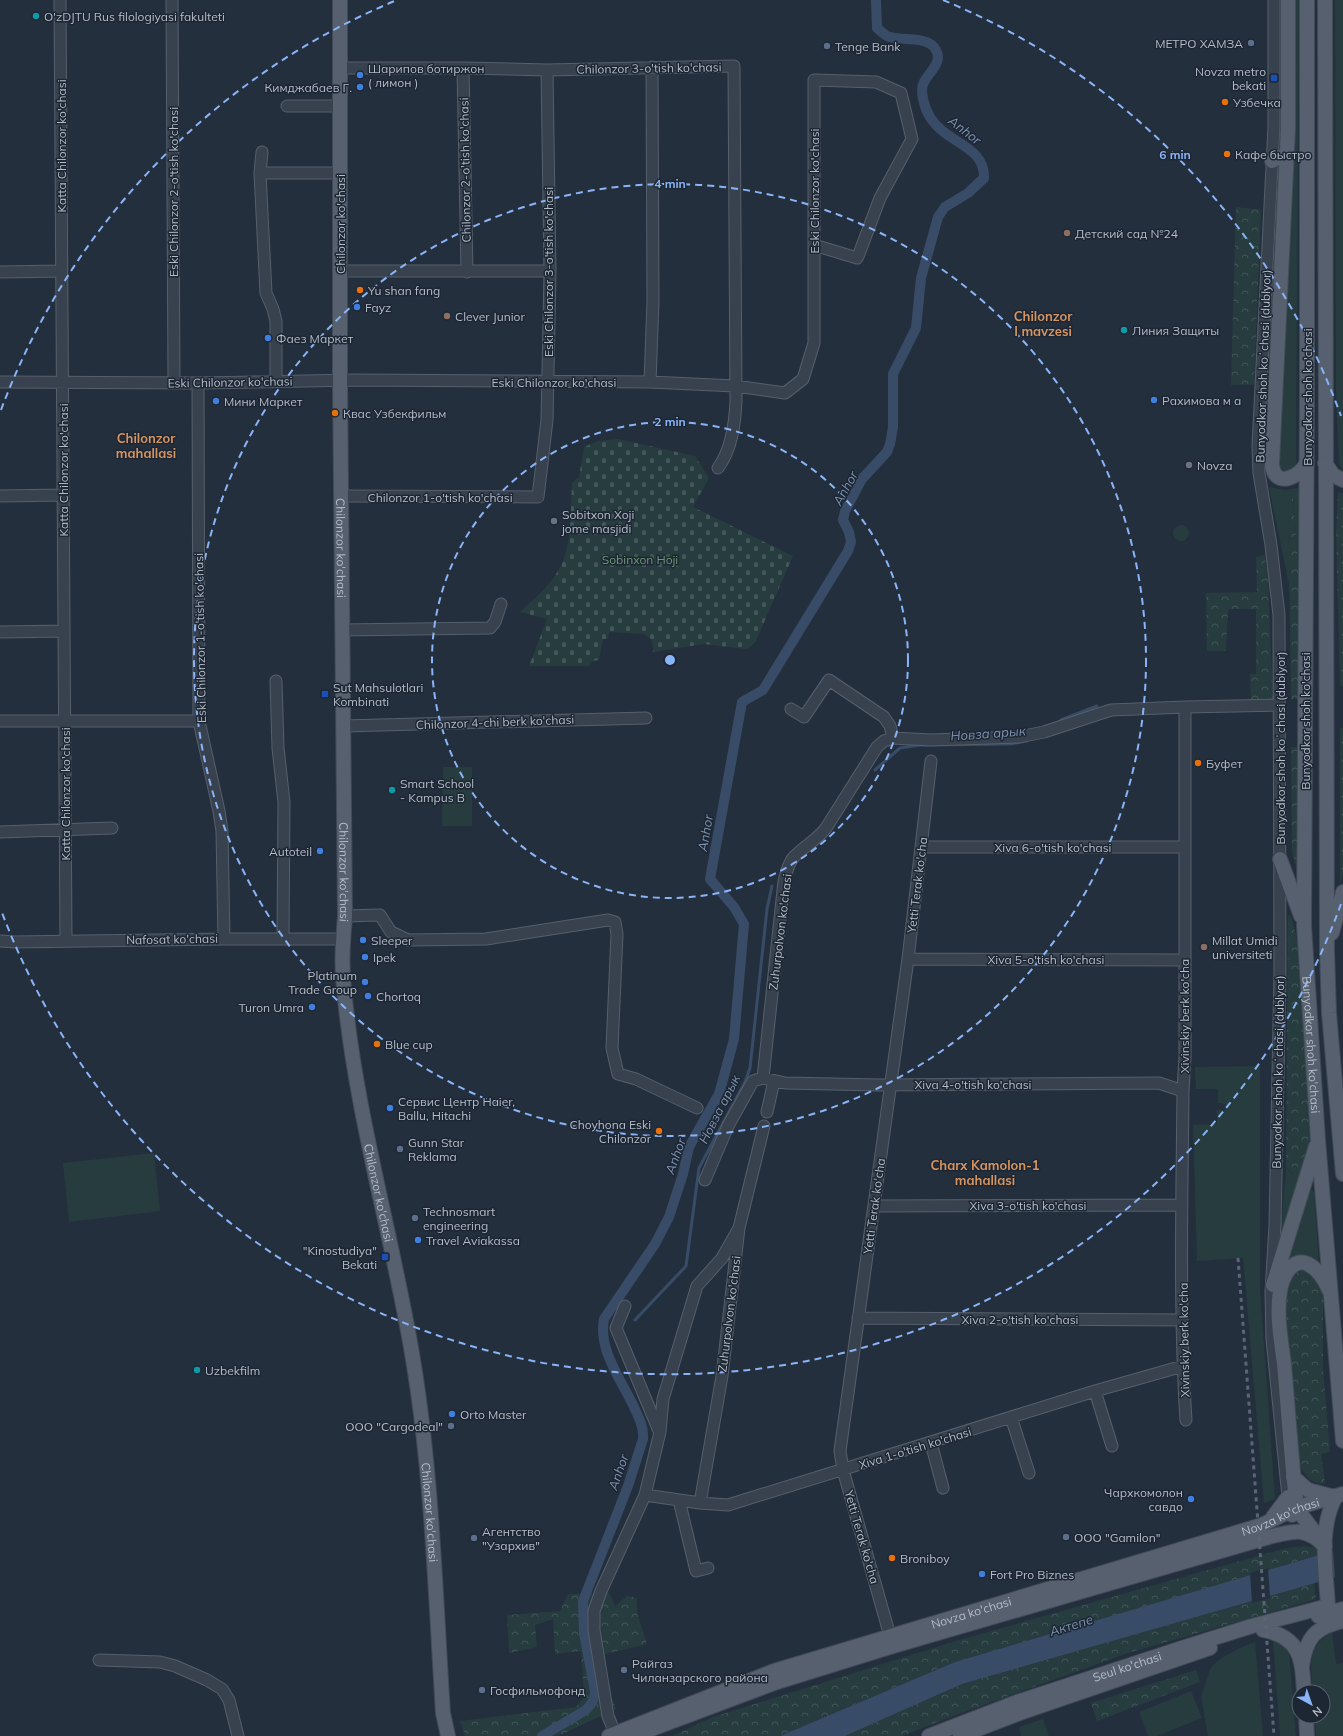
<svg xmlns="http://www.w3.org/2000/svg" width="1343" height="1736" font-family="Mulish,sans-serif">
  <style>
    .green { fill: #263c3f }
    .forest { fill: url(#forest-crowns) }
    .cemetery { fill: url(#cemetery-stones) }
    .water { fill: #394c67 }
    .pier { fill: #242f3e }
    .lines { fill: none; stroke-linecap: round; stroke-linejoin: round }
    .stream { stroke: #394c67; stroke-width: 3 }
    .canal { stroke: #394c67; stroke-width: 10 }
    .minor-casing { stroke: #565f6c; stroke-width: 13 }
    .major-casing { stroke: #414a57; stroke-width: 16 }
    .minor { stroke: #38414e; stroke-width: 11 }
    .major { stroke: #56606e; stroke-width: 14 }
    .rail { stroke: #5a6575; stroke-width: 3; stroke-dasharray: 4 4; stroke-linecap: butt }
    .ring { fill: none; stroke: #8ab4f8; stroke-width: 2; stroke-dasharray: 7 5 }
    .culture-dot { fill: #0f9aa8; stroke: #1d2633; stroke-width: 1.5 }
    .service-dot { fill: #5c6f8a; stroke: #1d2633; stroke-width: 1.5 }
    .shop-dot { fill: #3f7fe0; stroke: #1d2633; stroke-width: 1.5 }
    .transit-dot { fill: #1a4fb4; stroke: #1d2633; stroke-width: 1.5 }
    .food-dot { fill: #e8710a; stroke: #1d2633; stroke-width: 1.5 }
    .education-dot { fill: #8d6e63; stroke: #1d2633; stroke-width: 1.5 }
    .worship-dot { fill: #6b7280; stroke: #1d2633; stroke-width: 1.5 }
    .labels { text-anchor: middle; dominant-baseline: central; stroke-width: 3; stroke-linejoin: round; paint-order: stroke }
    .poi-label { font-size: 12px; fill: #b4bcc9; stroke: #1d2633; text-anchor: start }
    .street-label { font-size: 12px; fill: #b4bcc9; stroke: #1d2633 }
    .park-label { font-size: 12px; fill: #6b9a76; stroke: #1d2633 }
    .water-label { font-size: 13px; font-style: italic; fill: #7c92b1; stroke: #1d2633 }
    .neighbourhood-label { font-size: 13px; font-weight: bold; fill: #d59563; stroke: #1d2633 }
    .centre { fill: #8ab4f8; stroke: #1d2633; stroke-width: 2 }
    .ring-label { font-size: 12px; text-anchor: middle; font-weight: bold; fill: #8ab4f8; stroke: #1d2633; stroke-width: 3; stroke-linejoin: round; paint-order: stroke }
  </style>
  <defs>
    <pattern id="forest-crowns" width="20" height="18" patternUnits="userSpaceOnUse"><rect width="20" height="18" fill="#263c3f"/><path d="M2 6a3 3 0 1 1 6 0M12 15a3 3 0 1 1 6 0" fill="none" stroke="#435659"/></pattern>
    <pattern id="cemetery-stones" width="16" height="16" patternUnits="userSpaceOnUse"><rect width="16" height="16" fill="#263c3f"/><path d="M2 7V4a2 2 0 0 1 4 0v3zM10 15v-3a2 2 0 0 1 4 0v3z" fill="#435659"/></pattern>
  </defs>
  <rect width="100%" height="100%" fill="#242f3e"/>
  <path class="green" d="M1295,0H1299L1296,464L1292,469L1286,472L1279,468L1295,122Z
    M1335,0H1343V471L1339,464L1336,392Z
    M1269,487L1285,490L1299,488L1300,586L1293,498H1288L1290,590Z
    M1173 533a8 8 0 1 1 16 0a8 8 0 1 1-16 0Z
    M443,767H472V826H442Z
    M1260,1066V1289L1275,1499L1264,1503L1243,1258L1197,1261L1193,1125L1217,1124V1110H1225V1104L1218,1103V1089H1196L1195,1067Z
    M1311,1147L1280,1244L1286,1167L1293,1175Z
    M154,1153L160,1211L69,1222L63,1163Z
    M1310,1189L1314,1192L1319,1263L1312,1259L1287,1261Z
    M1332,1632L1336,1664L1343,1663V1736H1316L1315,1716H1323V1692H1313C1311,1667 1306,1647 1332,1632Z
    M1273,1641C1281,1642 1287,1645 1289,1652L1296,1736H1280Z
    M1255,1642L1263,1736H1208L1201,1697L1210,1669L1214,1664L1223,1657L1240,1648Z
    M1191,1691L1202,1718L1157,1736H1148L1139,1712Z
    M1043,1719L1049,1736H1021L1019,1727Z"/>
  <path class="forest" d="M1236,207L1261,210L1254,385H1231Z
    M1338,493H1343V686H1340L1336,532Z
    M1288,498H1293L1300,586L1298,699H1291Z
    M1265,555L1268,581L1273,701H1251L1250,674H1256V609H1228L1226,651H1207L1206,593L1257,592L1256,557Z
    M1340,728H1343V874L1340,885Z
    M1291,747H1299L1298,874L1292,852Z
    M1288,916H1291L1299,948L1311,1147L1297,1178L1286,1167Z
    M1300,1270L1306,1271L1314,1276L1323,1292V1368L1330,1452L1321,1454L1325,1483C1310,1485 1305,1474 1298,1463L1283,1299C1285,1287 1287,1274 1300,1270Z
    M1303,1546L1316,1547V1556L955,1662L780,1736H672L713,1717L956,1641L1283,1549Z
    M1314,1583L1316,1599L1128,1653L953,1716L902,1736H845L962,1684Z
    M609,1593L615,1606L627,1596L637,1598V1613L647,1644L597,1656L616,1709L558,1736H465L460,1721L576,1707L584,1697L581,1651L555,1654L553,1619L535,1625L537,1647L509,1653L507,1615L560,1611L568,1594Z
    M1196,1670L1200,1682L1097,1721L1091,1703Z"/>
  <path class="cemetery" d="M618,439L695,456L709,478L693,507L793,556L756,641L750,647L746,649L704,644L653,652L652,640L644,634L609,632L608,639H603L599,660L593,661L589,666H529L547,619L520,612C533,600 549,587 558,571C573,546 570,512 572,483L579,477L584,447L598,441Z"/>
  <path class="water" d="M1343,1548V1575L962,1684L845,1736H780L955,1662Z"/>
  <path class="pier" d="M1343,1546V1577L1335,1579L1333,1549Z
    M1268,1568L1270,1598L1252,1603L1250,1573Z"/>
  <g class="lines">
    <path class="stream" d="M1061,724V720L1097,706
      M875,770L900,748L920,745L1010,744L1027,741
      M635,1320L686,1266L699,1168L745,1082L750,1068L767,909L772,886"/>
    <path class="canal" d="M542,1736L586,1710C592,1704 595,1699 595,1691L584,1633L583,1601L628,1486L643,1439C644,1426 638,1416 633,1405C620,1378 598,1349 604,1319L655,1244L669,1217L683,1174L689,1147L719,1094L734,1039L744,924L734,907L710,879L742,702L763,690L848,551L851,542L849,532L843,520L845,511L862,479L887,452L890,444L893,427V374L916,328L921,278L938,217L945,207L968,193L984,178C985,145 946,144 930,117C925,109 919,91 924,82C930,71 945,61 934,47C924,36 903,41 890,37C885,36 881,31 877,28L876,0"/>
    <g class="minor-casing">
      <path id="minor" d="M60,0L66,941
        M172,0L174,383
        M1274,0V126L1258,446L1259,473L1271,545L1279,615L1280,972L1275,1226L1271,1292L1272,1339L1288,1497
        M341,68H463L547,70L734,66L736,401C735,423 732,449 718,468
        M463,68L467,272
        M287,106H340
        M260,173L262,152
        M340,271H550
        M0,272L61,271
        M276,381V321L273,309L266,293L260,173H340
        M0,382L198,383L355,380L650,382L735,386L785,393L803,379L814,343V80L876,82L901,93L912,139L880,198L859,254L857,258L814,245
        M650,382L653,301L652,67
        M198,383L199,721L219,811L222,831L224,939
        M0,496L63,495
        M342,496L538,497L547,420L550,271L547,70
        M342,630L490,628L495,622L501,604
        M0,632L64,631
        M276,681L278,748L284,802L283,939
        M791,709L804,717L829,680L884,717L890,726L893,738
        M0,721H199
        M344,726L646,718
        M0,832L112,828
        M921,847H1185
        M345,916L380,915L391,932L408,940L486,939L608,920L615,922L617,934L612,1048L618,1074L636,1079L697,1108
        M0,941L15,942L224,939H343
        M908,959L1184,960
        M763,1078L785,1083L880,1085L1159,1083L1183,1091
        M767,1112L774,1081
        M705,1180L728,1126L753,1081L763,1078L784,881C786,874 788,864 793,858C803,847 817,840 826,828L877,747L884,741L893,738L931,740L1019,737L1044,732L1111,710L1185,707
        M874,1206L1182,1205
        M625,1306L616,1328L659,1431
        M858,1318L1182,1320
        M1095,1391L1112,1446
        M1011,1417L1029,1473
        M1186,1420C1179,1310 1182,1200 1183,1091L1185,1057V707L1279,705
        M931,1443L943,1488
        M645,1495L700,1503L728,1505L1095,1391L1183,1366
        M679,1500L696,1571L708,1568
        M700,1503L722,1376L739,1228L764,1126
        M892,1643L843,1470L840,1451L908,959L931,761
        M99,1660L160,1662L175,1666L207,1680L222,1689L229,1700L238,1736
        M616,1736L608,1716L594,1630V1611L601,1591L645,1495L660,1432L663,1399L697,1286L722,1258L739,1228"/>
    </g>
    <g class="major-casing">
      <g id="major">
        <path id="s1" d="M340,0V381L345,916C343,940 341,965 344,989C355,1108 389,1224 410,1342C432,1464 435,1590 443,1713L448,1736"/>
        <path d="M1288,0V129L1272,464C1274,488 1298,479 1307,463"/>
        <path id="s2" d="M1307,0V393L1304,925L1318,1140L1343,1441"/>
        <path d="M1325,0L1327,951L1329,1013L1343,1174"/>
        <path d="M1272,161L1279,157L1286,161"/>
        <path d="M1325,463L1333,475L1343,480"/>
        <path d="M1280,859L1301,916"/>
        <path d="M1332,933L1343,892"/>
        <path d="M1273,1285L1316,1146"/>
        <path d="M1293,1477L1308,1490L1331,1496"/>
        <path d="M1292,1515L1296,1508V1501C1291,1455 1288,1409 1284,1364C1281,1340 1276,1315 1280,1291C1282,1278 1292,1256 1308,1264C1319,1270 1325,1280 1329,1290"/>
        <path d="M1273,1517L1288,1497L1319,1538"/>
        <path d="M1333,1612L1328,1606C1326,1570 1318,1529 1336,1496"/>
        <path d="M1318,1616L1343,1609"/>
        <path d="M1263,1630C1301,1637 1302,1659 1304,1692"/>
        <path d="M1302,1666C1306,1638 1315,1627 1343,1621"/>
        <path d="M1306,1716L1307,1736"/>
        <path id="s3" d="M609,1736L774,1671L1262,1525L1296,1508L1343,1494"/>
        <path d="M633,1736L777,1682L893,1646L1269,1537C1294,1531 1305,1526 1325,1546"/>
        <path id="s4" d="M929,1736L1017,1702L1182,1648L1252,1626L1328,1606"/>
        <path d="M960,1736L1020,1713L1210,1648"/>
      </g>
    </g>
    <use href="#minor" class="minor"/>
    <use href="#major" class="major"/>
    <path class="rail" d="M1238,1258L1274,1736"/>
  </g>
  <g class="ring">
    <circle cx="670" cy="660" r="238"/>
    <circle cx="670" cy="660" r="476"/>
    <path d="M1341 904A714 714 0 0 1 1 910M1 410A714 714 0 0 1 397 0M943 0A714 714 0 0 1 1341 416"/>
  </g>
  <g class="culture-dot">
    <circle cx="36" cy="16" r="4"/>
    <circle cx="1124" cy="330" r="4"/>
    <circle cx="392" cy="790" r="4"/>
    <circle cx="197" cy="1370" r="4"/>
  </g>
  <g class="service-dot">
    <circle cx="1251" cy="43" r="4"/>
    <circle cx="827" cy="46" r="4"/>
    <circle cx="400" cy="1149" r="4"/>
    <circle cx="415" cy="1218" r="4"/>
    <circle cx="451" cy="1426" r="4"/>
    <circle cx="1066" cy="1537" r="4"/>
    <circle cx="474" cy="1538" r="4"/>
    <circle cx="624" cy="1670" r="4"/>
    <circle cx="482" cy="1690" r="4"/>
  </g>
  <g class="shop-dot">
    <circle cx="360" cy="75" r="4"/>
    <circle cx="360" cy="87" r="4"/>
    <circle cx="357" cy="307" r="4"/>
    <circle cx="268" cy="338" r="4"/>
    <circle cx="1154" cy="400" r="4"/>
    <circle cx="216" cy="401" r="4"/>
    <circle cx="320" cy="851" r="4"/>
    <circle cx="363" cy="940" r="4"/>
    <circle cx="365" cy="957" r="4"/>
    <circle cx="365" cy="982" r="4"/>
    <circle cx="368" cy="996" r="4"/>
    <circle cx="312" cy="1007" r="4"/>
    <circle cx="390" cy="1108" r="4"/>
    <circle cx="418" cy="1240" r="4"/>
    <circle cx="452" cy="1414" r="4"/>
    <circle cx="1191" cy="1499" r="4"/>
    <circle cx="982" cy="1574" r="4"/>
  </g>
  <g class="transit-dot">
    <rect x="1270" y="74" width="8" height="8" rx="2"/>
    <rect x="321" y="690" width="8" height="8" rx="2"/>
    <rect x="381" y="1253" width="8" height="8" rx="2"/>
  </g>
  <g class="food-dot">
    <circle cx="1225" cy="102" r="4"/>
    <circle cx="1227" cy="154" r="4"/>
    <circle cx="360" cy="290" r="4"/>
    <circle cx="335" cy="413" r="4"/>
    <circle cx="1198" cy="763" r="4"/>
    <circle cx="377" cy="1044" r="4"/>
    <circle cx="659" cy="1131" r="4"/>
    <circle cx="892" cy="1558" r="4"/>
  </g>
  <g class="education-dot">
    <circle cx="1067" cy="233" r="4"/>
    <circle cx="447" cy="316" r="4"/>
    <circle cx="1204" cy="947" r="4"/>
  </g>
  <g class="worship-dot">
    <circle cx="1189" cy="465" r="4"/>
    <circle cx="554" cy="521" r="4"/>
  </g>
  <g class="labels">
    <g class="poi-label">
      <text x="44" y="16">O'zDJTU Rus filologiyasi fakulteti</text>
      <text x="1243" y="43" text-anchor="end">МЕТРО ХАМЗА</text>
      <text x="835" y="46">Tenge Bank</text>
      <text x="368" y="68">Шарипов ботиржон<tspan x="368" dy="14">( лимон )</tspan></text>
      <text x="1266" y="71" text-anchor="end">Novza metro<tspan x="1266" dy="14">bekati</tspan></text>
      <text x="352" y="87" text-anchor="end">Кимджабаев Г.</text>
      <text x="1233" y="102">Узбечка</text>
      <text x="1235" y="154">Кафе быстро</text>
      <text x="1075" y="233">Детский сад №24</text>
      <text x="368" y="290">Yu shan fang</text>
      <text x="365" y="307">Fayz</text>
      <text x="455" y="316">Clever Junior</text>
      <text x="1132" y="330">Линия Защиты</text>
      <text x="276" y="338">Фаез Маркет</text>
      <text x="1162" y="400">Рахимова м а</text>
      <text x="224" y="401">Мини Маркет</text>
      <text x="343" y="413">Квас Узбекфильм</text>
      <text x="1197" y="465">Novza</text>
      <text x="562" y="514">Sobitxon Xoji<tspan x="562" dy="14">jome masjidi</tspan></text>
      <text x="333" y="687">Sut Mahsulotlari<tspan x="333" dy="14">Kombinati</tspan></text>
      <text x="1206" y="763">Буфет</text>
      <text x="400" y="783">Smart School<tspan x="400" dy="14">- Kampus B</tspan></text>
      <text x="312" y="851" text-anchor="end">Autoteil</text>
      <text x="371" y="940">Sleeper</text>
      <text x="1212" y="940">Millat Umidi<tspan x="1212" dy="14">universiteti</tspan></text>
      <text x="373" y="957">Ipek</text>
      <text x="357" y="975" text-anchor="end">Platinum<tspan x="357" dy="14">Trade Group</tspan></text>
      <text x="376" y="996">Chortoq</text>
      <text x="304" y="1007" text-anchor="end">Turon Umra</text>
      <text x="385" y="1044">Blue cup</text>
      <text x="398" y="1101">Сервис Центр Haier,<tspan x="398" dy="14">Ballu, Hitachi</tspan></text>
      <text x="651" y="1124" text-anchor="end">Choyhona Eski<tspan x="651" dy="14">Chilonzor</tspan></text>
      <text x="408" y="1142">Gunn Star<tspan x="408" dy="14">Reklama</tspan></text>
      <text x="423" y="1211">Technosmart<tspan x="423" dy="14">engineering</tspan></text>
      <text x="426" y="1240">Travel Aviakassa</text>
      <text x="377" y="1250" text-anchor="end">"Kinostudiya"<tspan x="377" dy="14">Bekati</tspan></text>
      <text x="205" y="1370">Uzbekfilm</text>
      <text x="460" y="1414">Orto Master</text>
      <text x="443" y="1426" text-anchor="end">ООО "Cargodeal"</text>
      <text x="1183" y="1492" text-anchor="end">Чархкомолон<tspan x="1183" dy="14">савдо</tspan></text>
      <text x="482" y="1531">Агентство<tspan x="482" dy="14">"Узархив"</tspan></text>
      <text x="1074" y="1537">ООО "Gamilon"</text>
      <text x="900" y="1558">Broniboy</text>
      <text x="990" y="1574">Fort Pro Biznes</text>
      <text x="632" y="1663">Райгаз<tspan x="632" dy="14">Чиланзарского района</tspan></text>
      <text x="490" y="1690">Госфильмофонд</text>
    </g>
    <g class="street-label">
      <text transform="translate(649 68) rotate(-1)">Chilonzor 3-o'tish ko'chasi</text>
      <text transform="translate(61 146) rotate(-90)">Katta Chilonzor ko'chasi</text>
      <text transform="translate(465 170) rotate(-91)">Chilonzor 2-o'tish ko'chasi</text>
      <text transform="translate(814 191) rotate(-90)">Eski Chilonzor ko'chasi</text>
      <text transform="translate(173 192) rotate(-90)">Eski Chilonzor 2-o'tish ko'chasi</text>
      <text transform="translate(340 224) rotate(-90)">Chilonzor ko'chasi</text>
      <text transform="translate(548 272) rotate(-90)">Eski Chilonzor 3-o'tish ko'chasi</text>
      <text transform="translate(1263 366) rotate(-88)">Bunyodkor shoh koʻchasi (dublyor)</text>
      <text transform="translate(230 382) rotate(-1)">Eski Chilonzor ko'chasi</text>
      <text x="554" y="382">Eski Chilonzor ko'chasi</text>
      <text transform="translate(1307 397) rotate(-90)">Bunyodkor shoh ko'chasi</text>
      <text transform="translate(63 470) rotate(-90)">Katta Chilonzor ko'chasi</text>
      <text x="440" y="497">Chilonzor 1-o'tish ko'chasi</text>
      <text stroke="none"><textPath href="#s1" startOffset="548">Chilonzor ko'chasi</textPath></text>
      <text transform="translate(200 638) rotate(-91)">Eski Chilonzor 1-o'tish ko'chasi</text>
      <text transform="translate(1305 721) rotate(-90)">Bunyodkor shoh ko'chasi</text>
      <text transform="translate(495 722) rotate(-2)">Chilonzor 4-chi berk ko'chasi</text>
      <text transform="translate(1280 748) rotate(-90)">Bunyodkor shoh koʻchasi (dublyor)</text>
      <text transform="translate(65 794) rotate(-90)">Katta Chilonzor ko'chasi</text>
      <text x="1053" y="847">Xiva 6-o'tish ko'chasi</text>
      <text stroke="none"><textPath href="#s1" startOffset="872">Chilonzor ko'chasi</textPath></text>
      <text transform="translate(917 885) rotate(-83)">Yetti Terak ko'cha</text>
      <text transform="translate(780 932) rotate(-83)">Zuhurpolvon ko'chasi</text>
      <text transform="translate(172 939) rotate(-1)">Nafosat ko'chasi</text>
      <text x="1046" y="959">Xiva 5-o'tish ko'chasi</text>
      <text transform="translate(1184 1016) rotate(-90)">Xivinskiy berk ko'cha</text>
      <text stroke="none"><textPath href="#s2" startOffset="1045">Bunyodkor shoh ko'chasi</textPath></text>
      <text transform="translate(1278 1072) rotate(-89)">Bunyodkor shoh koʻchasi (dublyor)</text>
      <text x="973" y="1084">Xiva 4-o'tish ko'chasi</text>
      <text stroke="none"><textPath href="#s1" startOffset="1196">Chilonzor ko'chasi</textPath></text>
      <text x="1028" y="1205">Xiva 3-o'tish ko'chasi</text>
      <text transform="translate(874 1206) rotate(-82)">Yetti Terak ko'cha</text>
      <text transform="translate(729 1314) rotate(-83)">Zuhurpolvon ko'chasi</text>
      <text x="1020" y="1319">Xiva 2-o'tish ko'chasi</text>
      <text transform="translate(1184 1340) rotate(-91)">Xivinskiy berk ko'cha</text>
      <text transform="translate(915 1448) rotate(-17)">Xiva 1-o'tish ko'chasi</text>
      <text stroke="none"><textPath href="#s1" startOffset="1520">Chilonzor ko'chasi</textPath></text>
      <text stroke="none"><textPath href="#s3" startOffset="707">Novza ko'chasi</textPath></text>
      <text transform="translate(862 1537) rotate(74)">Yetti Terak ko'cha</text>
      <text stroke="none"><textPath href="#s3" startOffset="383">Novza ko'chasi</textPath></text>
      <text stroke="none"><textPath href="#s4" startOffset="210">Seul ko'chasi</textPath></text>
    </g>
    <g class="park-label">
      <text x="640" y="559">Sobinxon Hoji</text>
    </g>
    <g class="water-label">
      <text transform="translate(965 130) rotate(38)">Anhor</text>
      <text transform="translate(845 488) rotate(-61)">Anhor</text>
      <text transform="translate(988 733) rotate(-4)">Новза арык</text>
      <text transform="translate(705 833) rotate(-80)">Anhor</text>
      <text transform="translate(719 1109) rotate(-63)">Новза арык</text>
      <text transform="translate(675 1156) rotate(-70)">Anhor</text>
      <text transform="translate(618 1472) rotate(-71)">Anhor</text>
      <text transform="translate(1071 1625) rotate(-17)">Актепе</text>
    </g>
    <g class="neighbourhood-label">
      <text x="1043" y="316">Chilonzor<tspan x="1043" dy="15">I mavzesi</tspan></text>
      <text x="146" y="438">Chilonzor<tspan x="146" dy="15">mahallasi</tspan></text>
      <text x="985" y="1165">Charx Kamolon-1<tspan x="985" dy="15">mahallasi</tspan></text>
    </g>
  </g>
  <circle cx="670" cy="660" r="6" class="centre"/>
  <g class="ring-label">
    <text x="1175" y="159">6 min</text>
    <text x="670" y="188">4 min</text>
    <text x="670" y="426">2 min</text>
  </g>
  <g transform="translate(1311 1704) rotate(140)"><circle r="19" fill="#1d2633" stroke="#59626f"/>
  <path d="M0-3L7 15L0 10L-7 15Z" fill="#8ab4f8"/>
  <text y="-6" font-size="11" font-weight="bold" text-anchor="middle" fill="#b4bcc9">N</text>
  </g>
</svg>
